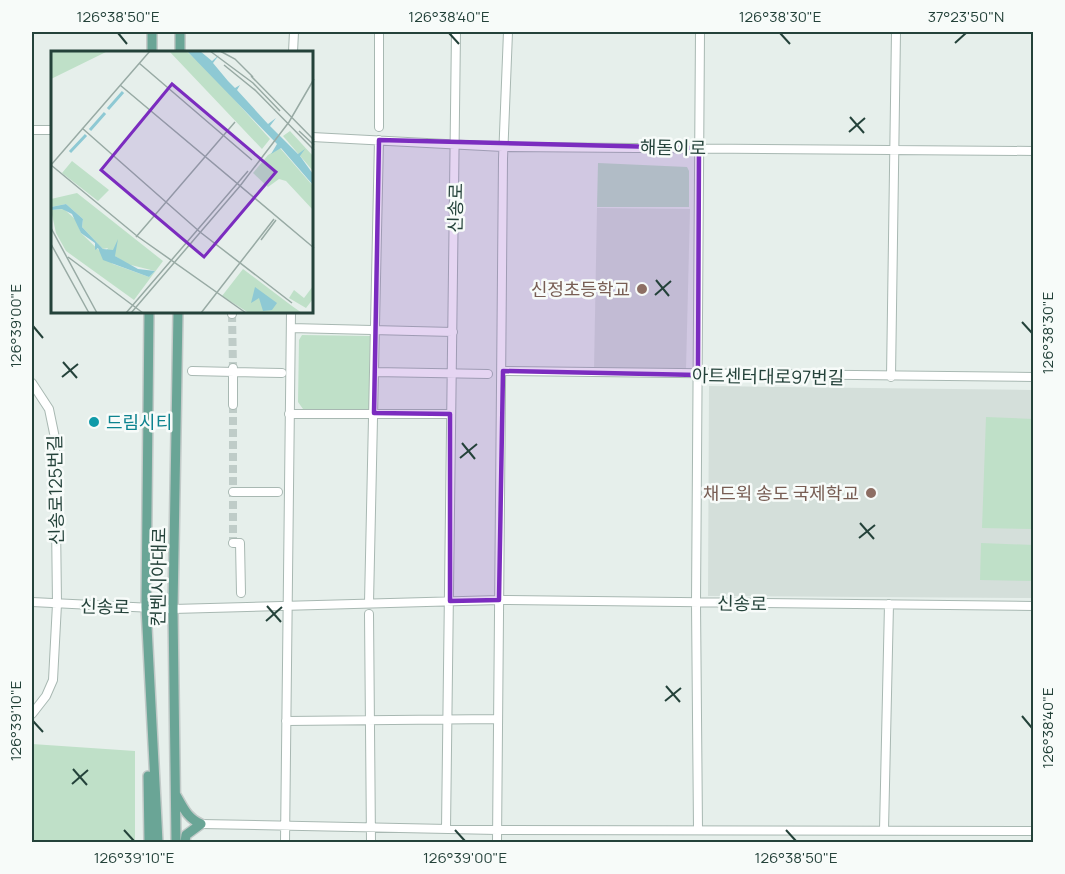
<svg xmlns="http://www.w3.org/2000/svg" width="1065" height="874" font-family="Manrope,'Noto Sans KR',sans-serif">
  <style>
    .built { fill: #d4dfda }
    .green { fill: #bfe0c8 }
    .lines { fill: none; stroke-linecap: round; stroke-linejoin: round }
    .minor-tunnel { stroke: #bfccc8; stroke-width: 8; stroke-dasharray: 8 4; stroke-linecap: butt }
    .minor-casing { stroke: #a8b8b2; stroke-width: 10 }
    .major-casing { stroke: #c2cac8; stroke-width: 12 }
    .minor { stroke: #fff; stroke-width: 8 }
    .major { stroke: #6aa596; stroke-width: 9 }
    .marked { fill: #7b2cbf; fill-opacity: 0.2; stroke: #7b2cbf; stroke-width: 4.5; stroke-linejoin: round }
    .ticks { fill: none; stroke: #24423a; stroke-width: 2 }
    .education-dot { fill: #8d6e63; stroke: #f7fbf9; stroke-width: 2 }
    .culture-dot { fill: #0f9aa8; stroke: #f7fbf9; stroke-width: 2 }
    .labels { text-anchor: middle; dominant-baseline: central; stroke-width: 5; stroke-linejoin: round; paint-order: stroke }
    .street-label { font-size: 18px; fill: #24423a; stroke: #f7fbf9 }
    .education-label { font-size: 18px; fill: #785e54; stroke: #f7fbf9; text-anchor: end }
    .culture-label { font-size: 18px; fill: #0d838f; stroke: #f7fbf9; text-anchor: start }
    .inset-river { fill: none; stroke: #8ec9d4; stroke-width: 3 }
    .inset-road { fill: none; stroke: #98aaa4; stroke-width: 1.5 }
    .view { fill: #7b2cbf; fill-opacity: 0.15; stroke: #7b2cbf; stroke-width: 3 }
    .inset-edge { fill: none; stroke: #24423a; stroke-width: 3 }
    .neatline { fill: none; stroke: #24423a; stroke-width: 2 }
    .ticks-label { font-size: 15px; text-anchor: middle; fill: #24423a }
  </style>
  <rect width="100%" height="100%" fill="#e6efeb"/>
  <path class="built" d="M597,208L690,209L686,369H594Z
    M709,386L1033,390V598L708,596Z"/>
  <path class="green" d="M598,163L687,167L689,171V207H597Z
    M302,335L370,336L369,410L303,409L298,402L299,340Z
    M986,417L1033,419V529L982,528Z
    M981,543L1033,545V581L980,580Z
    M32,744L135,751V842H32Z"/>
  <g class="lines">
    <path class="minor-tunnel" d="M232,314L233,367
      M233,405V543"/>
    <g class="minor-casing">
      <path id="minor" d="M293,52L294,32
        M379,127V32
        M32,130H52
        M312,137L503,147L1034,151
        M232,312V314
        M291,328L453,332
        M233,368V405
        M192,371L282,373
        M503,371L1034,377
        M374,372L488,374
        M891,377L896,32
        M32,383L49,409L55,438L57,604L53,680L46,696L32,714
        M289,414H450
        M233,492H278
        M233,543H240L241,593
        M32,602L173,609L499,600L1034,606
        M369,603L379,140
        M369,614L371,842
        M286,721L498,719
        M201,824L497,830L1034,831
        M446,829L456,32
        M698,829L696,603L700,32
        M884,830L889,604
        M285,842L291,312
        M497,842L503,159L508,32"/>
    </g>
    <g class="major-casing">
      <path id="major" d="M152,32V52
        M180,52V32
        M149,312L146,607L158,842
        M148,776L149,842
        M176,795C183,807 187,818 201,824
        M176,842L173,609L178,312
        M185,842L186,835L201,824"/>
    </g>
    <use href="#minor" class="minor"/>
    <use href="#major" class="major"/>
  </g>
  <path class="marked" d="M379,140L699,148L698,375L503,371L499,600L450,601V414L374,413Z"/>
  <path class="ticks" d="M118,33L127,44M449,33L459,44M780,33L790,44M955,43L966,33M850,117L864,133M849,132L865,118M656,280L669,296M655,295L671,281M1022,322L1032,333M33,326L43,338M63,362L77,378M62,377L78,364M462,443L475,459M460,458L477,444M860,523L874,539M859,538L875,525M267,606L281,622M266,621L282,607M666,686L680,702M665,701L681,688M1022,716L1032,728M33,721L43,732M73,769L87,785M72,784L88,770M124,830L134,841M455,830L465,841M786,830L796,841"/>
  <g class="education-dot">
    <circle cx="642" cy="289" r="6"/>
    <circle cx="871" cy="493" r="6"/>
  </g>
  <circle class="culture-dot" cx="94" cy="422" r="6"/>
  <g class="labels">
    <g class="street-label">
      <text transform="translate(673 147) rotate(1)">해돋이로</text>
      <text transform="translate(455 208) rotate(-89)">신송로</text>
      <text transform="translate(768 376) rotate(1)">아트센터대로97번길</text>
      <text transform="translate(55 490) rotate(-91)">신송로125번길</text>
      <text transform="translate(158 577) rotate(-89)">컨벤시아대로</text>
      <text transform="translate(742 603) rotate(1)">신송로</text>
      <text transform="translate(105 606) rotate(2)">신송로</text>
    </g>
    <g class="education-label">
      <text x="630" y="289">신정초등학교</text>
      <text x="859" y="493">채드윅 송도 국제학교</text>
    </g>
    <g class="culture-label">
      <text x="106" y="422">드림시티</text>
    </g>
  </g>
  <g transform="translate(51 51)">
    <rect width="262" height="262" fill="#e6efeb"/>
    <path d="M0,0H57L0,28ZM118,0H135L154,16L219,88L211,98ZM239,80L262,105V120L232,85ZM229,97L262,135V159L235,130L228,128L217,136L202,122L217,104ZM21,110L58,139L47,150L11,122ZM26,142L112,210L83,249L15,200L5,182L0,159L13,158L25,169L30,182L62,213L98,226L104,220L76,213L64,205L62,199L55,200L57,197L52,198L31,176L32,168L15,153L0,156V148ZM192,218L241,255L251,262H198L171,245ZM262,235V248L255,257L238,247L243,239L253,247Z" fill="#bfe0c8"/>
    <path d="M136,0H149L161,10L168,4L162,12L177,30L184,37L189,34L186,39L217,73L225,67L219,75L247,103L254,98L249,105L262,123V134L230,97L220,103L226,93ZM15,153L32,168L31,176L52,198L62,199L67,188L64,205L87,218L104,220L98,226L52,209L47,197L44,199V192L30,182L21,163L11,158L0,159V156ZM204,236L226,252L221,259L212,260L208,247L200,252Z" fill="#8ec9d4"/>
    <path class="inset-river" d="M57,58L72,41M39,79L54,62M19,101L35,84"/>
    <path class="inset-road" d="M159,0L202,32L229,60M169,0L184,8L202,26M88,12L201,109M173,14L205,40M200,25L263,89M69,34L263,197M203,38L263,99M31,77L149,181L241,252M248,80L263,94M0,114L99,0M0,114L86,185L195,262M0,177L46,262M85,186L184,71M210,189L225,169M0,193L38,262M17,206L92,262M75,262L197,120M80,262L189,135L238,71L263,28M150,262L223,168"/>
    <path class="view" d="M121,33L225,121L153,206L50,119Z"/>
    <rect width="262" height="262" class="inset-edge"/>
  </g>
  <rect width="1065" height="874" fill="none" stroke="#f7fbf9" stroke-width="66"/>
  <rect x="33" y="33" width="999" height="808" class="neatline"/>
  <g class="ticks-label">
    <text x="118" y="22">126°38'50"E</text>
    <text x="449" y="22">126°38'40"E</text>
    <text x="780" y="22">126°38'30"E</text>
    <text x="966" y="22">37°23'50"N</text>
    <text transform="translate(16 326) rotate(-90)" y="5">126°39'00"E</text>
    <text transform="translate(1048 333) rotate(-90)" y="5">126°38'30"E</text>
    <text transform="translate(16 721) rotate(-90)" y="5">126°39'10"E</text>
    <text transform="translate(1048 728) rotate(-90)" y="5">126°38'40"E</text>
    <text x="134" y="863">126°39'10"E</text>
    <text x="465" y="863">126°39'00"E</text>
    <text x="796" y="863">126°38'50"E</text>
  </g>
</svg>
